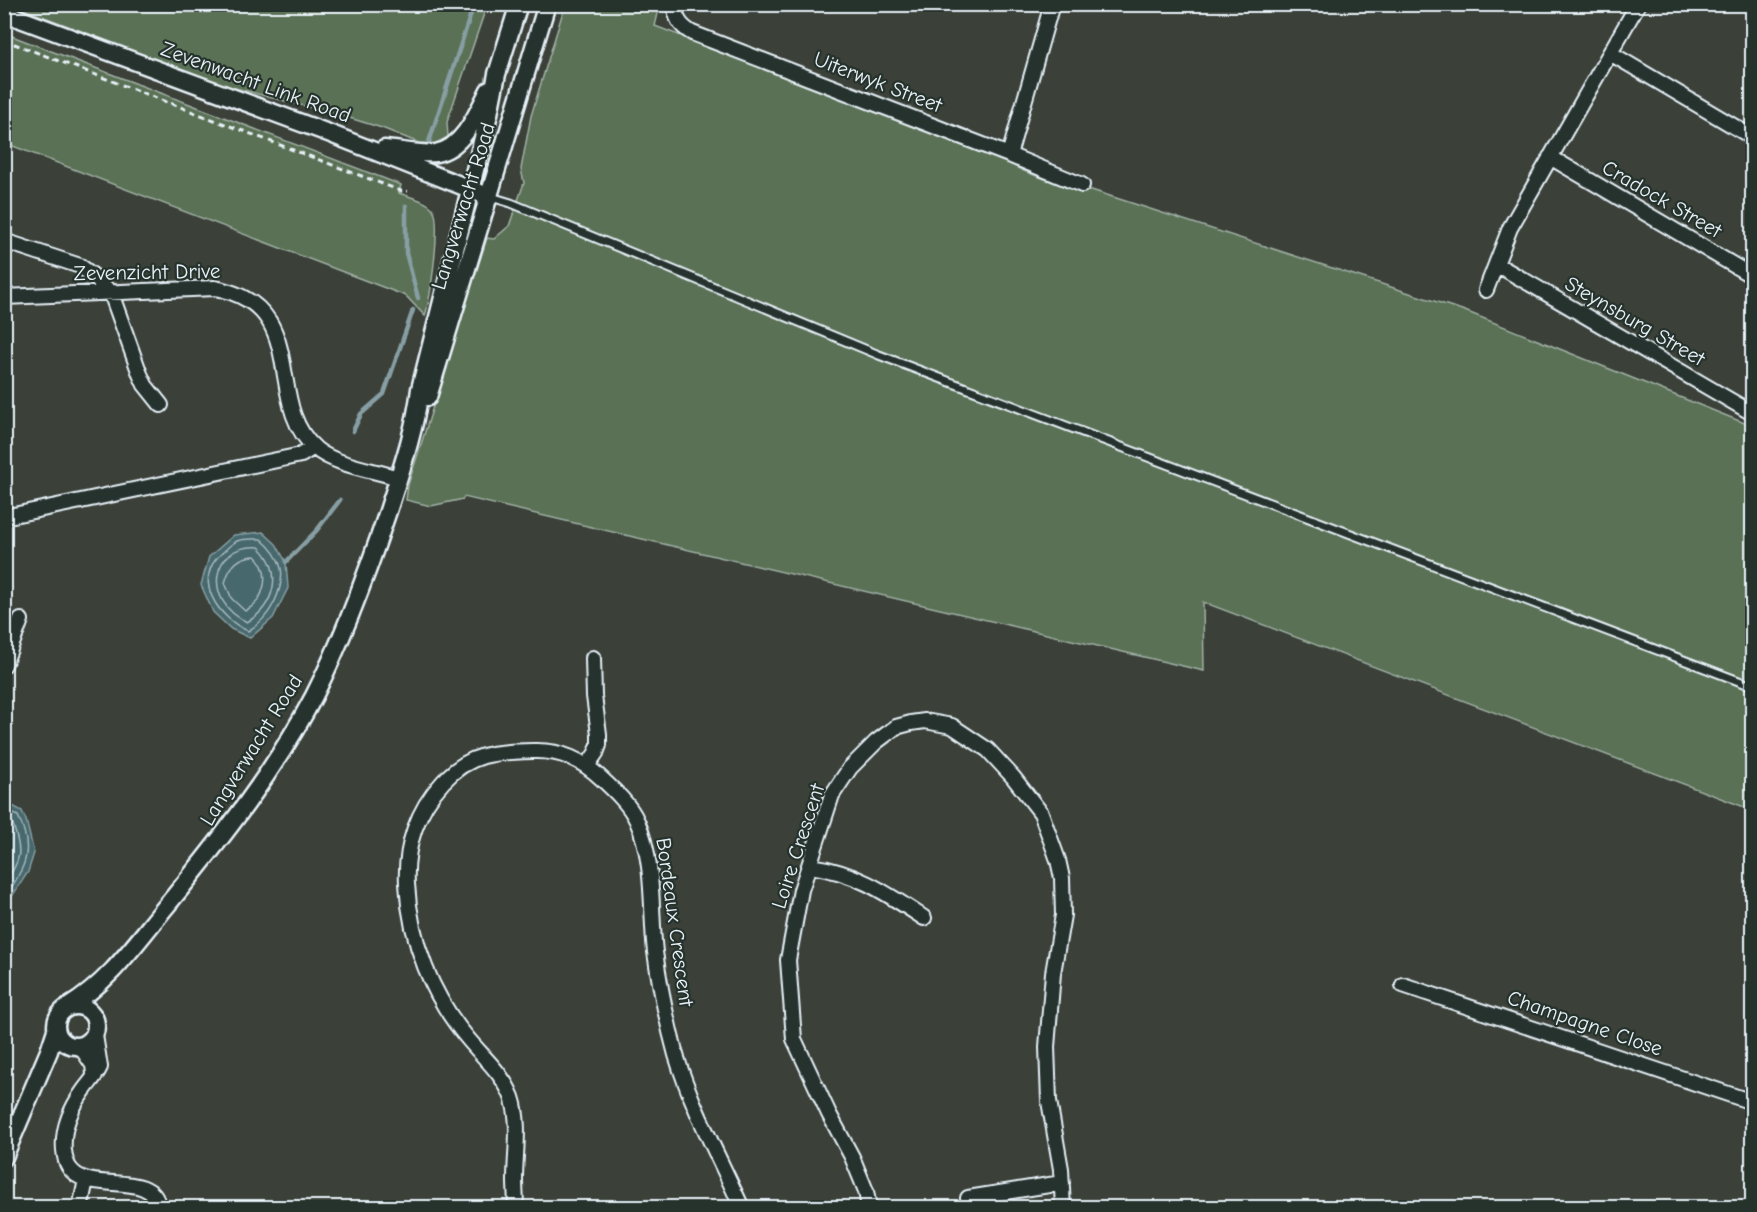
<svg xmlns="http://www.w3.org/2000/svg" width="1757" height="1212" font-family="'Comic Neue',sans-serif">
  <style>
    .green { fill: #5a7155; stroke: #a1b1a6; stroke-width: 1.5 }
    .water { fill: #46686c; stroke: #879fa4; stroke-width: 1.5 }
    .lines { fill: none; stroke-linecap: round; stroke-linejoin: round }
    .shore { stroke: #a7bac0; stroke-width: 1.5 }
    .stream { stroke: #879fa4; stroke-width: 4.5 }
    .service-casing { stroke: #e8f1f8; stroke-width: 11 }
    .minor-casing { stroke: #e8f1f8; stroke-width: 18 }
    .tertiary-casing { stroke: #e8f1f8; stroke-width: 21 }
    .path { stroke: #e8f1f8; stroke-width: 3; stroke-dasharray: 6 4.5; stroke-linecap: butt }
    .service { stroke: #26332d; stroke-width: 7 }
    .minor { stroke: #26332d; stroke-width: 14 }
    .tertiary { stroke: #26332d; stroke-width: 16 }
    .labels { text-anchor: middle; dominant-baseline: central; stroke-width: 4.5; stroke-linejoin: round; paint-order: stroke }
    .street-label { font-size: 21px; fill: #e8f1f8; stroke: #26332d }
  </style>
  <rect width="100%" height="100%" fill="#3b4039"/>
  <filter id="ink" filterUnits="userSpaceOnUse"><feTurbulence type="fractalNoise" baseFrequency=".0167" numOctaves="2"/><feDisplacementMap in="SourceGraphic" scale="12" xChannelSelector="R" yChannelSelector="G"/><feConvolveMatrix kernelMatrix="1 2 1 2 8 2 1 2 1" color-interpolation-filters="sRGB"/></filter>
  <g filter="url(#ink)">
    <path class="green" d="M13,5H487L447,122L448,137L434,144L419,143L382,128L343,116L223,85Z
      M565,5H660L655,26L980,150L1024,171L1079,192L1082,187L1465,311L1752,426V810L1203,602L1204,671L464,497L463,499L431,506L406,500L408,485L487,238L494,239L509,226L524,183L521,169L531,116Z
      M4,33L401,185L399,193C409,197 426,200 433,209C442,221 430,300 425,316L406,296L5,143Z"/>
    <path class="water" d="M263,532L276,544L286,562L288,588L273,618L250,638L231,629L213,612L201,585L209,557L234,535Z
      M5,804H9L22,811L26,820L34,853L28,872L5,907Z"/>
    <g class="lines">
      <path class="shore" d="M261,539C284,559 287,576 274,603C268,615 260,624 248,631C218,618 191,579 222,553C227,549 232,543 237,541C243,538 254,539 261,539Z
        M259,547C284,570 275,607 247,622C203,603 209,543 259,547Z
        M255,556C272,572 265,601 245,611L232,599L225,583C229,567 238,556 255,556Z
        M4,810L18,816C35,850 25,869 4,898
        M4,818L11,820L13,824C22,855 22,857 4,884"/>
      <path class="stream" d="M427,148L474,4
        M406,206V253L418,298
        M353,431L361,414L384,394L413,310
        M286,562L317,530L340,500"/>
      <g class="service-casing">
        <path id="service" d="M491,197L511,203L879,355L1752,686"/>
      </g>
      <g class="minor-casing">
        <path id="minor" d="M675,4C675,18 680,26 692,33L1009,155L1082,185
          M1610,53L1752,137
          M1009,155L1052,4
          M1550,157L1752,276
          M4,241L80,266L96,278L111,293L140,374L145,385L161,405
          M1496,264L1752,413
          M1486,290L1510,228L1638,4
          M4,297L215,288C313,307 262,403 316,449C335,465 374,470 398,478
          M4,517L301,455L314,447
          M4,665L21,620
          M587,766L596,753L599,745V734L594,696L593,658
          M810,866C856,872 886,893 924,918
          M1403,985L1752,1102
          M95,1035L100,1067C96,1076 89,1083 84,1090C71,1108 62,1128 64,1150C65,1158 66,1165 72,1171C93,1194 153,1169 159,1208
          M80,1046L93,1065L94,1074
          M968,1198L1062,1183
          M80,1208L86,1180
          M516,1208C516,1198 515,1189 515,1180C515,1152 521,1124 512,1097C503,1074 484,1058 469,1040C432,997 410,941 407,884C405,846 417,810 443,782C469,753 495,752 533,751C561,750 582,760 602,779C615,791 630,805 637,821C655,861 650,910 655,952C660,987 667,1022 676,1055C692,1108 719,1157 742,1208
          M869,1208L866,1191L852,1157L829,1114L794,1039L788,960L801,890L832,795L850,768L876,742L896,727L911,723L925,721L952,726L988,750L1013,777L1041,813L1058,860L1062,878L1063,915L1053,973L1047,1047L1049,1101L1061,1169L1063,1208"/>
      </g>
      <g class="tertiary-casing">
        <path id="tertiary" d="M4,13L331,134L490,197
          M384,149C400,150 420,155 436,153C463,149 478,112 489,90
          M428,397L547,4
          M56 1026a20 20 0 1 1 40 0a20 20 0 1 1-40 0Z
          M68,1007C110,982 137,941 168,904C222,838 274,772 314,696C344,637 367,574 388,511C401,470 415,431 420,389L489,114L497,74L519,4
          M4,1157L49,1051L56,1030"/>
      </g>
      <path class="path" d="M4,40L401,191H408"/>
      <use href="#service" class="service"/>
      <use href="#minor" class="minor"/>
      <use href="#tertiary" class="tertiary"/>
    </g>
  </g>
  <g class="labels">
    <g class="street-label">
      <text transform="translate(256 82) rotate(20)">Zevenwacht Link Road</text>
      <text transform="translate(878 82) rotate(21)">Uiterwyk Street</text>
      <text transform="translate(1662 199) rotate(30)">Cradock Street</text>
      <text transform="translate(463 206) rotate(-73)">Langverwacht Road</text>
      <text transform="translate(147 272) rotate(-1)">Zevenzicht Drive</text>
      <text transform="translate(1635 321) rotate(30)">Steynsburg Street</text>
      <text transform="translate(251 750) rotate(-58)">Langverwacht Road</text>
      <text transform="translate(798 846) rotate(-72)">Loire Crescent</text>
      <text transform="translate(675 922) rotate(82)">Bordeaux Crescent</text>
      <text transform="translate(1585 1023) rotate(19)">Champagne Close</text>
    </g>
  </g>
  <rect width="1757" height="1212" fill="none" stroke="#26332d" stroke-width="24"/>
  <rect x="12" y="12" width="1733" height="1188" fill="none" stroke="#e8f1f8" stroke-width="2" filter="url(#ink)"/>
</svg>
